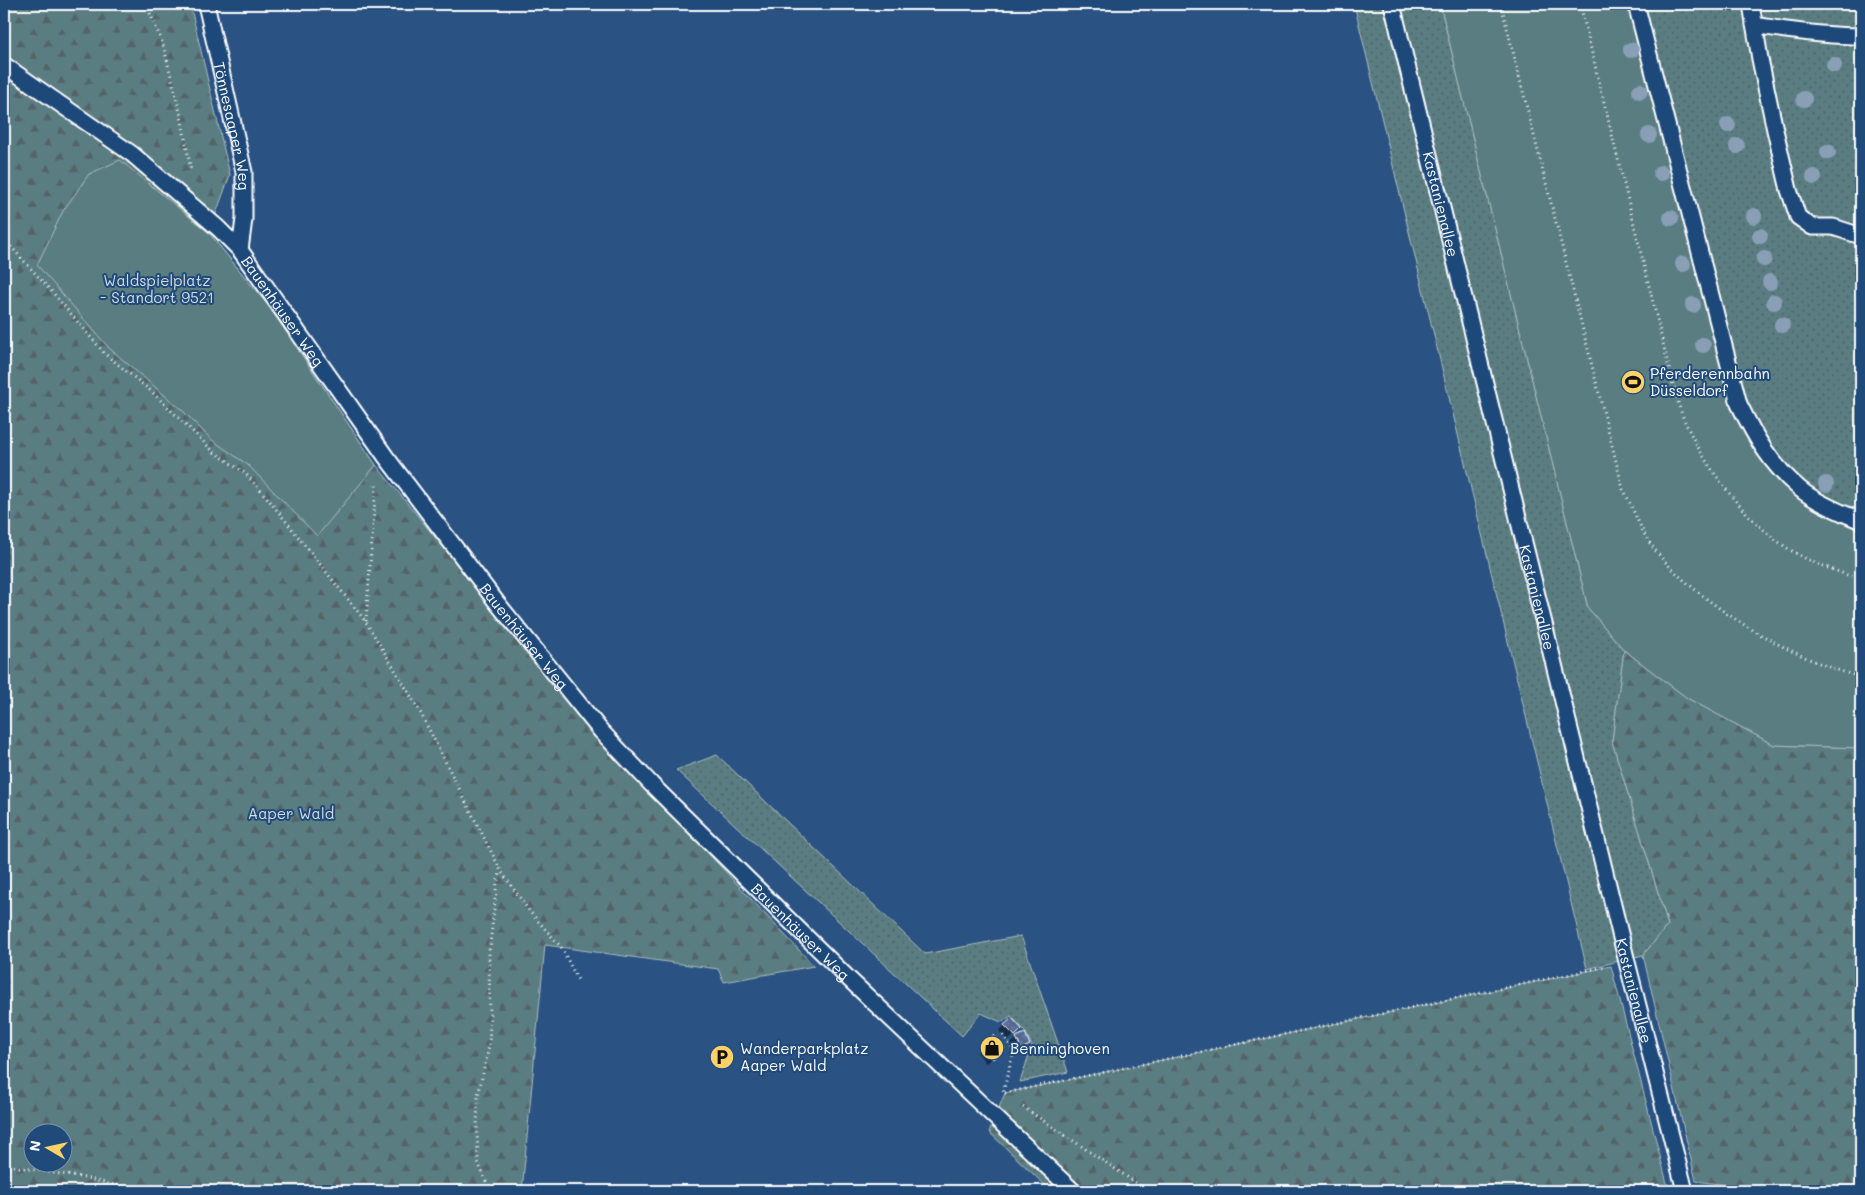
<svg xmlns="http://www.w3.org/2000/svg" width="1865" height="1195" font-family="Mali,sans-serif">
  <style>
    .grass { fill: url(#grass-dots); stroke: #acbec0 }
    .forest { fill: url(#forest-firs); stroke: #acbec0; fill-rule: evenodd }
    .park { fill: #5a7d82; stroke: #acbec0 }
    .shadow { fill: #0007 }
    .building { fill: url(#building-cross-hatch); stroke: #fff }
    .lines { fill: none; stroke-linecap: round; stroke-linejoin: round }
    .lane-casing { stroke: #fff; stroke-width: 19 }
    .path { stroke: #fff; stroke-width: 3; stroke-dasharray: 1 4; stroke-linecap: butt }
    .lane { stroke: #1f4a7a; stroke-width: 15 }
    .tree { fill: #899fb6 }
    .labels { text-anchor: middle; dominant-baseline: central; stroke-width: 4; stroke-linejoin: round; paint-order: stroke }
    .street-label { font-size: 15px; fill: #fff; stroke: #1f4a7a }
    .park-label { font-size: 15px; fill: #d6dee0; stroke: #1f4a7a }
    .poi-label { font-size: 15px; fill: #fff; stroke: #1f4a7a; text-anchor: start }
  </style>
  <defs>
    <pattern id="grass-dots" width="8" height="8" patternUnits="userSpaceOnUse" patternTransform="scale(1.25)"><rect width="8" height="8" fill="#5a7d82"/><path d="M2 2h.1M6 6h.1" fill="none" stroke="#536467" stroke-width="1.8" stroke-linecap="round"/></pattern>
    <pattern id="forest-firs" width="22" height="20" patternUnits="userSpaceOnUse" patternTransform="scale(1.25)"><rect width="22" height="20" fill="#5a7d82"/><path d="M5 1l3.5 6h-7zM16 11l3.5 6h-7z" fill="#536467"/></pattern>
    <pattern id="building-cross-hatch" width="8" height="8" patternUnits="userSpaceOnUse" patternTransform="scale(1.25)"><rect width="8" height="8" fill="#5973a3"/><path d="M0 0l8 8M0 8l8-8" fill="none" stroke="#525e73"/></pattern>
  </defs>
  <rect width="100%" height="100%" fill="#2a5282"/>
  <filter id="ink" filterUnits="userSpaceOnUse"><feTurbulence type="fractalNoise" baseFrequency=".02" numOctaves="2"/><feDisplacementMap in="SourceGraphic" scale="10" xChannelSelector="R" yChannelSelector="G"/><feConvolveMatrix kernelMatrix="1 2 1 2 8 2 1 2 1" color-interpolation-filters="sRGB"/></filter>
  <g filter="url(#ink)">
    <path class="grass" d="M1354,4H1440L1588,608L1624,650L1612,741L1668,925L1643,955L1587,969Z
      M1636,4H1861V521L1801,490L1754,435Z
      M717,755L925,954L1021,936L1068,1072L1020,1082L1032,1046L1025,1031L1011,1016L1001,1022L981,1013L962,1036L676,770Z"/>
    <path class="forest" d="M4,4H190L230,175L209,233L270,308L376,465L596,734L814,966L724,982L718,969L545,945L522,1191H4ZM32,1132H62V1162H32Z
      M1624,650L1687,698L1774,745L1861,748V1191H1772L1696,1181L1643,955L1668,925L1612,741Z
      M1611,966L1669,1191H1051L989,1132L1005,1093Z"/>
    <path class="park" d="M1440,4H1636L1726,360L1777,466L1861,521V748L1774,745L1687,698L1624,650L1588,608Z
      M120,160L209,233L270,308L376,465L317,536L248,465L212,440L182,410L109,348L37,265L63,211L89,174Z"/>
    <path class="shadow" d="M1012,1019L1021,1029L1008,1041L999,1031Z
      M994,1037L998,1053L986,1063L977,1052Z
      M1017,1038L1029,1045L1023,1050L1015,1053L1011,1044Z"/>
    <path class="building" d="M1012,1018L1022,1029L1015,1036L1004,1025Z
      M1025,1033L1030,1045L1021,1049L1016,1037Z
      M994,1035L1005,1048L993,1059L982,1046Z"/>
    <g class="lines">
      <g class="lane-casing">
        <g id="lane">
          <path id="s1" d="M206,4L244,172V219L240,250"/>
          <path id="s2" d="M1392,4L1627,962L1685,1191"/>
          <path d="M1636,4L1739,404C1755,437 1771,465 1800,489C1817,503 1841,512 1861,521"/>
          <path d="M1751,4L1760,59L1775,130L1789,190L1798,217L1812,227H1833L1861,236"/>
          <path d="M1754,25C1790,31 1825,36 1861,36"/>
          <path id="s3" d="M4,65L132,154L218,228L240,250L386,457L498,604L601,731L652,785L849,979L1073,1191"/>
        </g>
      </g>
      <path class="path" d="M146,4L163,44L181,116L191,171
        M1501,4L1623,489C1632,505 1641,532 1652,546C1695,603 1793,660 1861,677
        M1580,4L1673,384C1677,397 1680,412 1686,424C1709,473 1750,527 1797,554C1817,565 1840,572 1861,580
        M4,239L53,293L105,354L151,391L214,452L245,473L269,500L366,622L418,708L501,871L530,912L561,947L579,982
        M366,621L376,485
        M1003,1035L1014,1051L1003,1092
        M1005,1093L1604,967
        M1023,1107L1148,1191
        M4,1165L80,1177L141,1191
        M490,1191L478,1162L477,1129L478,1095L489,1047L490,1022L489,953L497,883L501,871"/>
      <use href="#lane" class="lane"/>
    </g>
    <g class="tree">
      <circle cx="1631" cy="50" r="8"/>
      <circle cx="1834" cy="65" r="8"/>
      <circle cx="1640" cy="91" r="8"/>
      <circle cx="1804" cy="99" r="8"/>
      <circle cx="1728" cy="125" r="8"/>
      <circle cx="1649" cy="135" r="8"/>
      <circle cx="1737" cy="146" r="8"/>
      <circle cx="1828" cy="152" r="8"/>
      <circle cx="1661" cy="173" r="8"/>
      <circle cx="1814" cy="177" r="8"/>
      <circle cx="1754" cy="216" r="8"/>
      <circle cx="1671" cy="218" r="8"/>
      <circle cx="1760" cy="236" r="8"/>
      <circle cx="1764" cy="259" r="8"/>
      <circle cx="1683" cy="264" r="8"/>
      <circle cx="1770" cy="282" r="8"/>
      <circle cx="1774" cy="302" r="8"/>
      <circle cx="1693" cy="305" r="8"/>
      <circle cx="1782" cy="325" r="8"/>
      <circle cx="1703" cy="345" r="8"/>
      <circle cx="1826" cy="484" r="8"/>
    </g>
  </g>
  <defs>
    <g id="stadium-disc" transform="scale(1.25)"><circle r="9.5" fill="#ffd166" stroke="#1f4a7a"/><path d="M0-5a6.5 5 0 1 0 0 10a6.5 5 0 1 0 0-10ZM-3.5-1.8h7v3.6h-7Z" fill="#111"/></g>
    <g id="shop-disc" transform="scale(1.25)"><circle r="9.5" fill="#ffd166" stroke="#1f4a7a"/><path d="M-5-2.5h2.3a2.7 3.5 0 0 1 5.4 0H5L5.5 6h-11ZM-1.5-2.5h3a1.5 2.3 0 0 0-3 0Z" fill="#111"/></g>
    <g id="parking-disc" transform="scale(1.25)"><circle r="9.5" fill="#ffd166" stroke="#1f4a7a"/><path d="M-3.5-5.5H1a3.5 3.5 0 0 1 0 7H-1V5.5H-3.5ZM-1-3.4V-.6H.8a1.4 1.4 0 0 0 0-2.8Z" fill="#111"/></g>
  </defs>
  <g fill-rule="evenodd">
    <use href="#stadium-disc" x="1633" y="382"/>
    <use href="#shop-disc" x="992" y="1048"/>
    <use href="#parking-disc" x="722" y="1057"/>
  </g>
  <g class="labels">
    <g class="street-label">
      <text stroke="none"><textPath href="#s1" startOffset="125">Tönnesaaper Weg</textPath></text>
      <text stroke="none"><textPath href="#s2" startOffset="206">Kastanienallee</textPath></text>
      <text stroke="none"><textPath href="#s3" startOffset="375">Bauenhäuser Weg</textPath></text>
      <text stroke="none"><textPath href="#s2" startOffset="611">Kastanienallee</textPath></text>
      <text stroke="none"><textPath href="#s3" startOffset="780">Bauenhäuser Weg</textPath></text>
      <text stroke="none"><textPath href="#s3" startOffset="1185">Bauenhäuser Weg</textPath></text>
      <text stroke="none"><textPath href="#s2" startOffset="1016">Kastanienallee</textPath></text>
    </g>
    <g class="park-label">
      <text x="157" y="280">Waldspielplatz<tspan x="157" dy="17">- Standort 9521</tspan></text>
      <text x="291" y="813">Aaper Wald</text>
    </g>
    <g class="poi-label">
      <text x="1650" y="373">Pferderennbahn<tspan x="1650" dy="17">Düsseldorf</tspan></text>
      <text x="740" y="1048">Wanderparkplatz<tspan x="740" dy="17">Aaper Wald</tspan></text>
      <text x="1010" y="1048">Benninghoven</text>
    </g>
  </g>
  <rect width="1865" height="1195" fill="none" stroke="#1f4a7a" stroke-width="20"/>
  <rect x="10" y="10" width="1845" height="1175" fill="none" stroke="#fff" stroke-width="2" filter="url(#ink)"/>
  <g transform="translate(48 1148) rotate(279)"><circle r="24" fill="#1f4a7a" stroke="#7992af"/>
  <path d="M0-4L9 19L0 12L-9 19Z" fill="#ffd166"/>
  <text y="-8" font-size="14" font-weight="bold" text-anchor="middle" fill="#ffffff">N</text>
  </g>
</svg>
